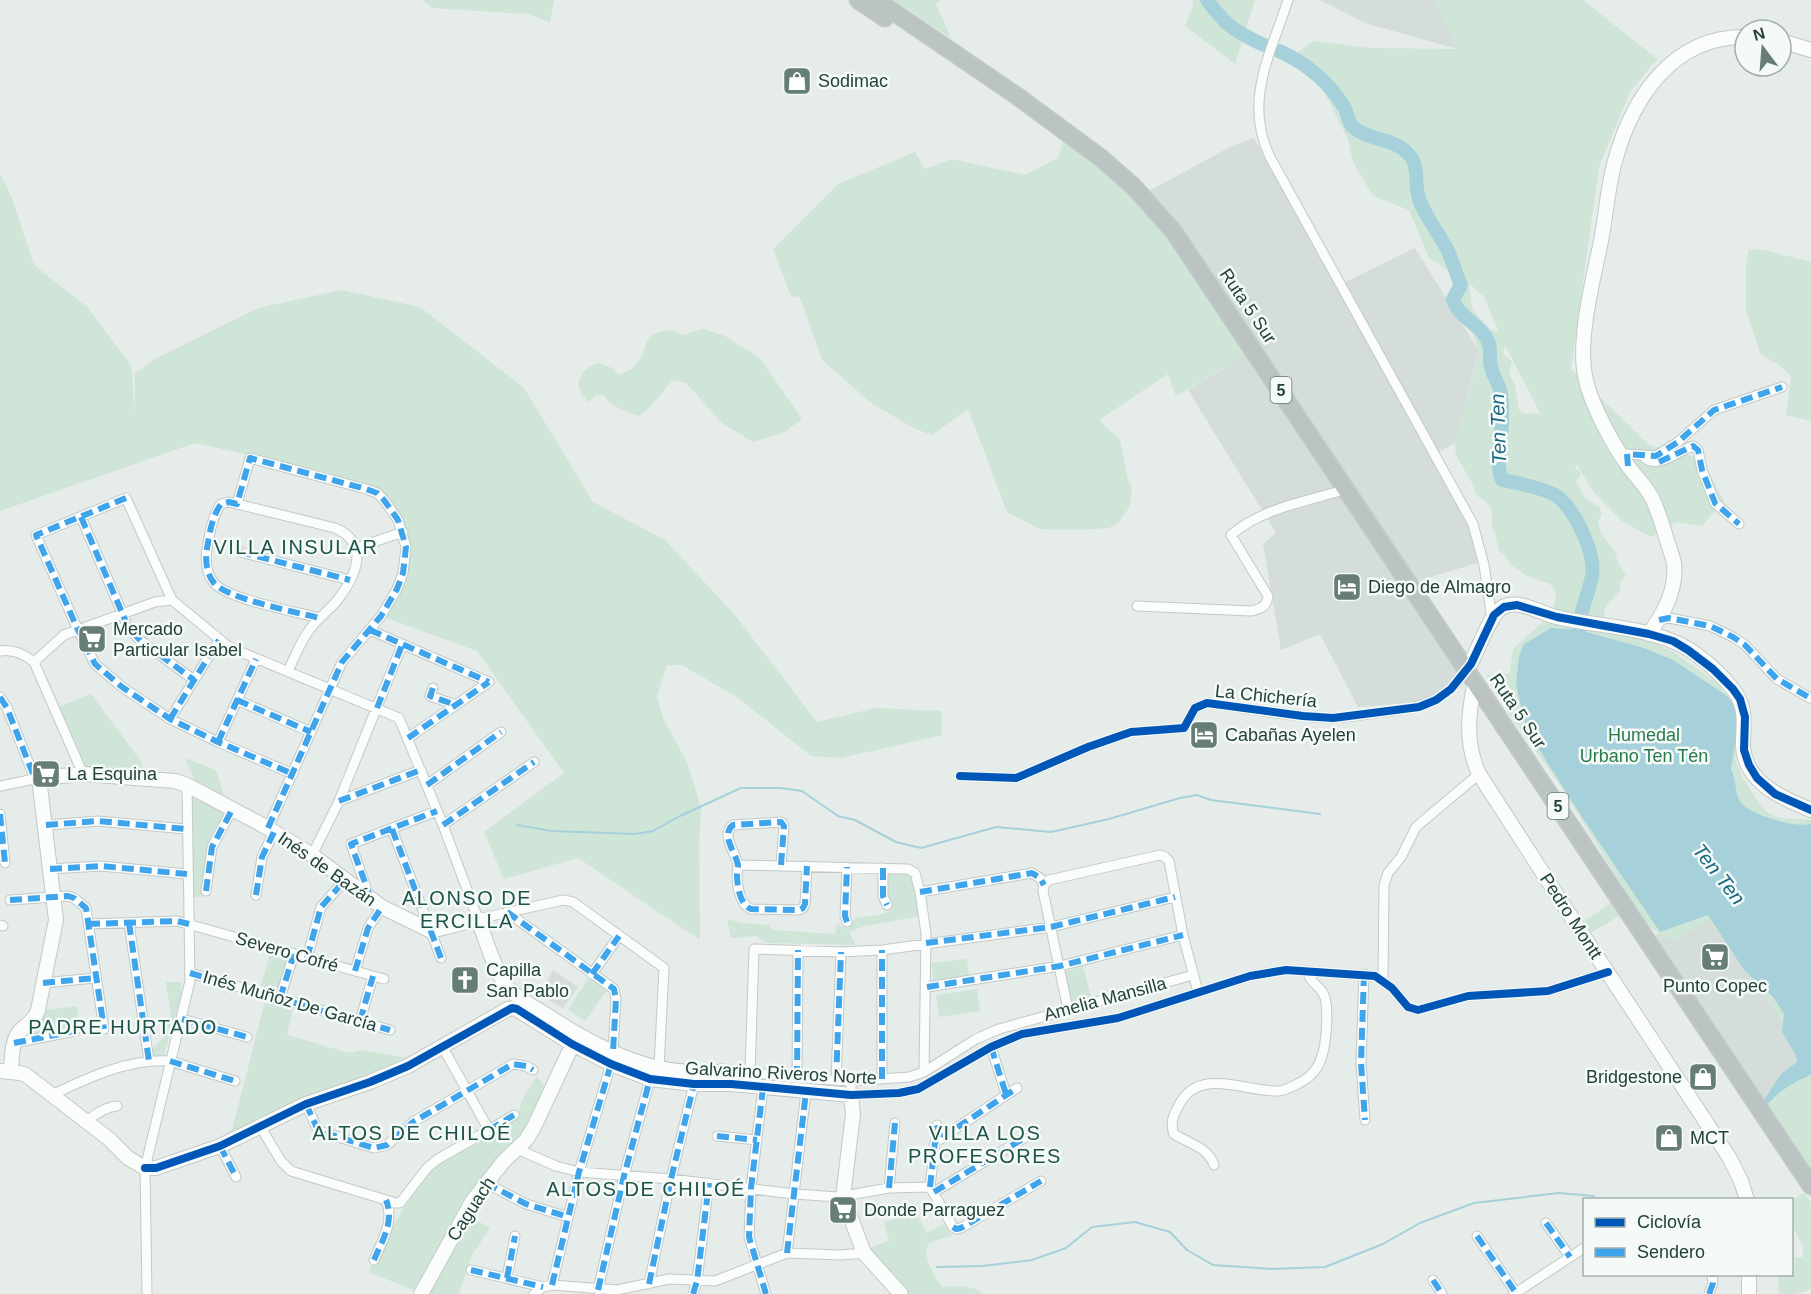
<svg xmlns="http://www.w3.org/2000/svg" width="1811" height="1294" font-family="Helvetica,sans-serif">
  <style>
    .built { fill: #d4ddd9 }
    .green { fill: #cfe5d7; fill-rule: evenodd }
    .water { fill: #a6d1db }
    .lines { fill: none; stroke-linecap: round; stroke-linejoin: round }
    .stream { stroke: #a6d1db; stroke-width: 2 }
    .river { stroke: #a6d1db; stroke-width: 14 }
    .street-casing { stroke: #c3c9c7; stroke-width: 11 }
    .secondary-casing { stroke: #c2c9c7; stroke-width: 16 }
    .highway-casing { stroke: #c2cbc8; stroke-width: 19 }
    .street { stroke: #fbfcfc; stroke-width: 9 }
    .secondary { stroke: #fbfcfc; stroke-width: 14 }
    .highway { stroke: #bbc4c2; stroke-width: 16 }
    .quiet { stroke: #3ea4ec; stroke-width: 6; stroke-dasharray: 12 6; stroke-linecap: butt }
    .cycleway-casing { stroke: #f5faf8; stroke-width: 11 }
    .cycleway { stroke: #0057b8; stroke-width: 8 }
    .labels { text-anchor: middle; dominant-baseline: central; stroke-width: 5; stroke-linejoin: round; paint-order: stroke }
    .shield { fill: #f5faf8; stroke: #617873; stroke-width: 1.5 }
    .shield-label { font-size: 16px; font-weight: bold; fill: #22413a }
    .poi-label { font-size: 18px; fill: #22413a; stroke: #f5faf8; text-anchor: start }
    .street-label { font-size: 18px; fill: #22413a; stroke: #f5faf8 }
    .park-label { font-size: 18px; fill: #2b7a4e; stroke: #f5faf8 }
    .water-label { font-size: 20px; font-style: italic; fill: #196980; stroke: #f5faf8 }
    .neighbourhood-label { font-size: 20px; letter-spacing: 1.5px; fill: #1d544a; stroke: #f5faf8 }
  </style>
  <rect width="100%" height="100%" fill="#e6ece9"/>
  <path class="built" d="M1320,0H1435L1457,49L1365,23Z
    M1254,138L1337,286L1415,248L1479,351L1456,442L1430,457L1467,518L1480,562L1418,581L1407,591L1459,672L1444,691L1427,702L1358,707L1320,634L1281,650L1263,544L1276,533L1188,390L1248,353L1157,226L1134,199L1234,145Z
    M1708,915L1773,997L1784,1014L1782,1032L1795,1054L1797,1063L1781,1074L1764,1100L1655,935Z
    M553,970L578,987L563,1008L539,995Z"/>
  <path class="green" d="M422,0H554L550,22L528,14L432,8Z
    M893,0H940L936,4L951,38Z
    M1193,0H1255L1235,64L1185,26L1193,6Z
    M1435,0H1583L1657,59L1630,92L1599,167L1571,369L1649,445L1702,459L1724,501L1702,526L1676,522L1651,537L1622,521L1594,493L1577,465L1575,469L1580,471V477L1576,481L1585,498L1599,507L1602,515L1598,521L1601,533L1616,554L1617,560L1626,576L1620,582V590L1604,609L1606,631L1639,637L1674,652L1714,681L1735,704L1737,737L1735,759L1742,777L1757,800L1768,813L1779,818L1811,820V1171L1764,1100L1781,1074L1797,1062C1794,1048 1781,1038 1783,1023L1753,978L1744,970L1724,940L1708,921L1673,941L1647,926L1558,782L1507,711V703L1486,675L1510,673L1513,649L1543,622L1552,624L1556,592L1550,584L1529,577L1511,565L1504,554L1499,551L1495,532L1492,526V510L1486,502L1476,495L1472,483L1456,455L1454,436L1460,426L1479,354L1472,328L1460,313L1454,299L1456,291L1463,285V280L1429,258L1409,210L1373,196L1353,162L1348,139L1319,82L1298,52L1314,41L1372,48L1456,49ZM1469,283L1485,298L1499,333L1491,330L1472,309ZM1505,345L1540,413L1541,415C1533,412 1526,416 1519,410L1515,385L1509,373L1512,361L1503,354Z
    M1063,142C1088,160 1114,177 1135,200C1178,246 1212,302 1248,353L1176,396L1168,374L1099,420L1120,440L1128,480L1132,487L1130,506L1119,522L1109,528L1081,530L1040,529L1007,512L968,409L932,435L913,428L870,402L822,360L800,297L791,296L773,249L838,184L915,152L925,169L952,159L1025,175L1058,158Z
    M0,173L12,198L34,265L88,308L131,365L135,413V373L153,360L258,308L342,290L420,307L524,388L593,502L665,540L734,614L817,722L876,708L941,711L942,735L841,758L811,756L738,698L682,665H667L657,697L663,718L688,764L701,809L699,845L700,940L578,858L504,879L484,832L564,773L477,651L381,616L403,573L401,528L377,493L327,472L195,443L0,511Z
    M1749,249L1765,250L1811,262V421L1786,415L1791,376L1779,365L1761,355L1746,311V265Z
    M703,329L725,336L760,358L802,419L783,433L753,442L722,423L686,383L673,380C662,392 652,408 638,416C625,411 611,407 603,395L595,396L589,402C571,387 578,370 598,363L612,368L618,375C651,365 639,341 654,334C660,331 667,331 674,330L682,335Z
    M91,694L140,760L147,774L85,771L58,707Z
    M185,758L216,770L225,799L197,786Z
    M191,793L226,812L207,846L202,897H193Z
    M890,874L910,875L914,886L919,916L862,927L849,932L856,945L768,943L763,942L757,936L731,938L727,919L742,923L770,925L772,930L835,934L837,924L847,929L857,917C869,916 885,917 893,907L887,896L885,878Z
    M1617,898L1626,912L1589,934L1581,924Z
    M270,953L289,958L280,991L261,986Z
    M967,959L969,975L933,982L932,963Z
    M1083,966L1091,996L1071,1002L1064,972Z
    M589,978L607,990L585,1021L568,1009Z
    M166,982H181V996L164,1055L153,1058L152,1049L163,1038L161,1020L171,1016Z
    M977,989L980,1011L939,1017L936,995Z
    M266,997L294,1004L287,1035L349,1053L362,1050L415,1059L231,1134Z
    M77,1006L78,1028L23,1039C29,1028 42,1022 46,1010Z
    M537,1076L544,1086L532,1121L451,1227L414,1290L368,1272C387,1236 406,1199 433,1168L519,1114C519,1101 530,1087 537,1076Z
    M1804,1193L1811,1203V1289L1795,1294H1779L1778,1287L1779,1276L1794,1275L1795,1257H1803V1248H1804L1792,1226V1200Z
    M916,1213L927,1233L944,1224L952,1236C931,1242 920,1241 930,1266C934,1274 936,1280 942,1287C955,1287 974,1284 982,1294H909L869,1248L889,1241L884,1222Z
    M465,1214L490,1228L472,1255L459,1294H421Z"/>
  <path class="water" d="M1551,628L1579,630L1644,648L1673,660L1727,696L1740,710L1731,769C1737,780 1734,792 1740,801C1748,815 1796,828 1811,824V1074C1805,1079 1800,1079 1794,1083C1783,1089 1775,1096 1767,1105L1764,1100L1781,1074L1797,1062L1795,1054L1782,1032L1784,1014L1773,997L1744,970L1708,915L1660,932L1582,817L1526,729L1516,684L1519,656L1524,644Z"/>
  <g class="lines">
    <path class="stream" d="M517,825L552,831L635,834L653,831L680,816L741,788H780L802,791L838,816L855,820L896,842L921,848L996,827L1051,832L1109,819L1180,798L1197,795L1211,800L1320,814
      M937,1267L983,1266L1032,1260L1066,1248L1092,1227L1135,1222L1170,1232L1187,1250L1213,1265L1272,1269L1325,1267L1383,1244L1420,1223L1474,1203L1559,1193L1594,1196"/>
    <path class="river" d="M1207,0C1227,27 1236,32 1266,46
      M1279,51C1306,63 1328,81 1344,107C1348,113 1348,122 1353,127C1368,140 1387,137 1403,149C1421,163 1414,176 1418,195C1423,215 1439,232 1448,251C1453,262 1456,274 1461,285L1453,299C1458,318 1483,325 1489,344C1491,352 1489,359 1491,367C1493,376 1499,384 1501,393C1502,400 1502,409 1502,416C1503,437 1494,460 1502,480C1518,483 1540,487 1555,495C1574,506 1596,554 1592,576C1589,594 1579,612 1579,630C1579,636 1582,642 1583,648"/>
    <g class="street-casing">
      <path id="street" d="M1288,0C1271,53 1243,101 1270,157L1473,524L1484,565L1492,619
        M1645,458C1658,469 1678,451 1693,446L1698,450L1702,470L1715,503L1739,524
        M1628,464L1627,454L1656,456L1678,442L1714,410L1782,387
        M237,504L250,458L366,489L377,493L384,500L398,520L406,547L403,573L397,589L381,616L342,662L268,828
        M81,517L129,629L141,641L194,680
        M356,548L403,532
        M240,552L350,580
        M172,600L126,498L36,535L78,630L95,664L122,687L170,719L218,742L293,774
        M1137,606L1251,611C1261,609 1267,606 1268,596L1231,535C1262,508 1308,501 1347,489
        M1659,620L1669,618L1710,626L1733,637L1745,645L1777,679L1810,698
        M370,630L489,682
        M0,651C12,649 24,654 34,662L83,774
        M34,662L64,635L155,602L172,600L229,647L399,718L443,825L478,919L563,900L573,902L664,968L659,1067
        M288,671C295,657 300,642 310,629C317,619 328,611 336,602C355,578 372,544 335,528L229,502L221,504C213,515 210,530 208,543C205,557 205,572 214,583C227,599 297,612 319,618
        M433,688L430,696L456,705
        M0,697L7,708L35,779
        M237,700L311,732
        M170,719L219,640
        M408,738L489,682
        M218,742L256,659
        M960,776L1016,778L1088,747L1131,732L1184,728L1195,708L1207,703C1248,708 1289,717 1331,718C1346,718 1361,715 1376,713C1415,709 1443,705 1467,670
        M427,785L501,732
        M0,786L39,778
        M339,801L421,770
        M0,814L5,863
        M46,825L98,821L186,829
        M443,825L534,762
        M392,829L441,958
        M312,855L339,801L402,645
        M738,865L908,869L915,873L920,892L926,933L924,1072
        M781,865L784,826L781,822L733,825C720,835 736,853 738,865C738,868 737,872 737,875C737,886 740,905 751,909L799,910L803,908L805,904L807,866
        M883,868V896L887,905
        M50,869L101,866L187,874
        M1044,885L1049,880L1160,855L1165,857L1169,861L1183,935L1198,992
        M1044,885L1043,891L1068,1009
        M206,891L212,847L232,810
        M920,892L1032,873L1040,878L1044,885
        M256,895L262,857L274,832
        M369,896L351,844L437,811
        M10,900L68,896L74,898L86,908L104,1029
        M507,912L614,989L616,999L613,1052
        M847,922L845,916L847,867
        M129,923L149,1061
        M88,924L177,921L384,979
        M0,925L3,926
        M307,958L321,907L345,880
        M355,971L368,928L382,907
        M190,973L390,1030
        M592,974L619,936
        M1364,974L1361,1063L1365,1120
        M1383,980L1384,885L1388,873L1401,857L1416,827L1479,774
        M43,983L95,978
        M927,987L1060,966L1183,935
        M280,998L294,954
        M182,1019L247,1037
        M360,1021L373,976
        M14,1043L75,1031
        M991,1047L1006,1094
        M708,1071L722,1069L797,1078L851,1081L909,1077L924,1072L976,1039L999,1029L1193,975
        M750,1072L754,949L841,952L882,950L1051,927L1175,897
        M797,1078L798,950
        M882,1079V950
        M836,1080L841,952
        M851,1081V1095L899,1093L918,1089L991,1047L1022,1034L1118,1018L1250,976L1286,970L1375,976L1392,988L1408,1007L1418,1010L1468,996L1548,991L1608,972
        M763,1088L751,1188L749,1237L766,1294
        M1017,1088L935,1142L930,1187L953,1227L956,1229L961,1228L1041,1181
        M52,1095C89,1077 128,1059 170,1061L235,1081
        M306,1104L317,1128L322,1132L374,1148L387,1145L413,1122L513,1064L526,1066L533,1070
        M85,1122C95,1115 105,1107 117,1106
        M937,1125L941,1139
        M260,1126L281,1161L291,1171L396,1203H400L427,1168L438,1159L489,1130L442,1046
        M489,1130L514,1115
        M717,1136L757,1140
        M220,1146L236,1177
        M517,1149L556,1166L579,1172L671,1179L794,1194L838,1197L889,1188L930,1187
        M1214,1165C1208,1147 1188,1143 1174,1134C1170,1124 1173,1116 1178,1107C1198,1065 1244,1092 1278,1091C1286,1091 1295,1085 1303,1081C1313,1075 1319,1067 1322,1056C1326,1044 1330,1004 1323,993C1318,984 1309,983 1308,971
        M486,1183L526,1204L568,1217
        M889,1188L895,1123
        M934,1192L1036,1131
        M1546,1223L1570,1257
        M1477,1236L1516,1293
        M787,1253L806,1092
        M374,1260C382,1241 395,1221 386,1200
        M471,1270L543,1287
        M507,1278L515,1236
        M1433,1280L1442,1294
        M649,1284L671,1179L694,1084
        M552,1285L579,1172L611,1064
        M598,1290L624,1176L650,1079
        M147,1294L145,1168L190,981L187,785
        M534,1294L543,1287L552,1285L617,1290L669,1279L715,1281L787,1253L841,1255L864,1253
        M693,1294L697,1281L709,1183
        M1514,1294L1584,1248
        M1709,1294L1713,1283L1712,1274"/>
    </g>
    <g class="secondary-casing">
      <path id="secondary" d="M1781,41L1811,50
        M1649,634C1664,613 1677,589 1674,563C1672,554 1668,545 1666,537C1662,524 1658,510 1652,498C1646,486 1636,477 1628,466C1612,443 1590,403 1585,376C1578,339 1592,284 1600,246C1606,218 1607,189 1615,161C1632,98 1673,36 1745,37
        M1467,670C1477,655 1489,614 1503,607C1519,599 1540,613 1556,617C1594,626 1635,626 1672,641C1694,649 1717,670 1732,688C1746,705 1744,720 1743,740C1741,781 1780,797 1811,810
        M1475,682C1468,714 1465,743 1479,774L1579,929L1729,1157L1741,1181L1747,1200
        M0,1071L20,1073L26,1075L109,1139L128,1158L145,1168H156L220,1146L306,1104L370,1082L408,1066L508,1009L515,1008L572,1044L611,1064L650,1079L694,1084H731L851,1095L853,1114L843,1197L864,1253L901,1294
        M11,1072C12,1060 11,1043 19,1032C26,1024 35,1021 38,1010L56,920L39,778L83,774L175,781L187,785L268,828L312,855L382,907L431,931L478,919C485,938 497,978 511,991C520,1000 534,1007 545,1014C592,1045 650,1077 708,1071L710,1083
        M1749,1274V1294
        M421,1294L473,1200L504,1161L526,1140L534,1127L576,1037"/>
    </g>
    <g class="highway-casing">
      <path id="highway" d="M858,0L885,18
        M876,0L1017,96L1101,158L1134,187L1174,232L1811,1186"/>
    </g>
    <use href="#street" class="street"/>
    <use href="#secondary" class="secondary"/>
    <use href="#highway" class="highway"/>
    <path class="quiet" d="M1659,462L1693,446L1698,450L1702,470L1715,503L1739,524
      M1628,466L1627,454L1656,456L1678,442L1714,410L1782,387
      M126,498L36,535L78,630L95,664L122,687L170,719L218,742L293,774
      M81,517L129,629L141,641L194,680
      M240,552L350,580
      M1659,620L1669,618L1710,626L1733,637L1745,645L1777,679L1810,698
      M370,630L489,682
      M433,688L430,696L456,705
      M0,697L7,708L35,779
      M237,700L311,732
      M377,708L402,645
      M170,719L219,640
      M408,738L489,682
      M218,742L256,659
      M427,785L501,732
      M339,801L421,770
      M0,814L5,863
      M46,825L98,821L186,829
      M443,825L534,762
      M268,828L342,662L381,616L397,589L403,573L406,547L398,520L384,500L377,493L366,489L250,458L237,504L229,502L221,504C213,515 210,530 208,543C205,557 205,572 214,583C227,599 297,612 319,618
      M392,829L441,958
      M781,865L784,826L781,822L733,825C720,835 736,853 738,865C738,868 737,872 737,875C737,886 740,905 751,909L799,910L803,908L805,904L807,866
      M883,868V896L887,905
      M50,869L101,866L187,874
      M206,891L212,847L232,810
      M920,892L1032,873L1040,878L1044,885
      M256,895L262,857L274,832
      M371,899L351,844L437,811
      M10,900L68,896L74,898L86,908L104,1029
      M507,912L614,989L616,999L613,1052
      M847,922L845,916L847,867
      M129,923L149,1061
      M88,924L177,921L189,924
      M926,943L1051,927L1175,897
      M307,958L321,907L345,880
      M355,971L368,928L382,907
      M190,973L390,1030
      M592,974L619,936
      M1364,974L1361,1063L1365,1120
      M43,983L95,978
      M927,987L1060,966L1183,935
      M280,998L294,954
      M182,1019L247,1037
      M360,1021L373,976
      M14,1043L75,1031
      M991,1047L1006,1094
      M170,1061L235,1081
      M797,1078L798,950
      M882,1079V950
      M836,1080L841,952
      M763,1088L751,1188L749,1237L766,1294
      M306,1104L317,1128L322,1132L374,1148L387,1145L413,1122L513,1064L526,1066L533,1070
      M937,1125L941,1139
      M489,1130L514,1115
      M717,1136L757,1140
      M220,1146L236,1177
      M486,1183L526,1204L568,1217
      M930,1187L935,1142L1017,1088
      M889,1188L895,1123
      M934,1192L1036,1131
      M1546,1223L1570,1257
      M953,1227L956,1229L961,1228L1041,1181
      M1477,1236L1516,1293
      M787,1253L806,1092
      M374,1260C382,1241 395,1221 386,1200
      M471,1270L543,1287
      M507,1278L515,1236
      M1433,1280L1442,1294
      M649,1284L671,1179L694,1084
      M552,1285L579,1172L611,1064
      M598,1290L624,1176L650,1079
      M693,1294L697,1281L709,1183
      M1709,1294L1713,1283L1712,1274"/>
    <g class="cycleway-casing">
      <path id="cycleway" d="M960,776L1016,778L1088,747L1131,732L1184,728L1195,708L1207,703L1303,716L1333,718L1419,707L1436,700L1451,689L1471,664L1494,615L1504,607L1517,605L1557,617L1649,634L1673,641L1688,650L1713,669L1733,689L1740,699L1745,717L1744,750L1749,765L1757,778L1775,794L1811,810
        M145,1168H156L220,1146L306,1104L370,1082L408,1066L512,1008L517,1009L572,1044L611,1064L650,1079L694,1084H731L851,1095L899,1093L918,1089L991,1047L1022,1034L1118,1018L1250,976L1286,970L1375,976L1392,988L1408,1007L1418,1010L1468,996L1548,991L1608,972"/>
    </g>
    <use href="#cycleway" class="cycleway"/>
  </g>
  <defs>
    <g id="shop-square" transform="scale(1.5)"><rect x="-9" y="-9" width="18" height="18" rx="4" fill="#677d77" stroke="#f5faf8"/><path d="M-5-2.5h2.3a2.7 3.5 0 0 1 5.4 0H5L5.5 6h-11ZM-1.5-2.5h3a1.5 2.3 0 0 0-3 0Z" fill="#fff"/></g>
    <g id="hotel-square" transform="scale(1.5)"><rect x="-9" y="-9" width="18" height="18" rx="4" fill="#677d77" stroke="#f5faf8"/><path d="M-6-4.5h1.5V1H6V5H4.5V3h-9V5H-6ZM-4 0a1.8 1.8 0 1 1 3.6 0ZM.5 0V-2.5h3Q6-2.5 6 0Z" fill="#fff"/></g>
    <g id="supermarket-square" transform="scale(1.5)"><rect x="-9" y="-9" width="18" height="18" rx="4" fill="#677d77" stroke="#f5faf8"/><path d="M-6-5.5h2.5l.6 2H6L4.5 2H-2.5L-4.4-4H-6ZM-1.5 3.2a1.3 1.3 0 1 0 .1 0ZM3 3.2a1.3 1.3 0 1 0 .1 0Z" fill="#fff"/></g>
    <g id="church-square" transform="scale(1.5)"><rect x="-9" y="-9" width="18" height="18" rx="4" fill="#677d77" stroke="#f5faf8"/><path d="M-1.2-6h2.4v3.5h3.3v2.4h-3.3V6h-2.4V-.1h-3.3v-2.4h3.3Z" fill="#fff"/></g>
  </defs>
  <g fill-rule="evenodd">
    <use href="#shop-square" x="797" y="81"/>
    <use href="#hotel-square" x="1347" y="587"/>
    <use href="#supermarket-square" x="92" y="639"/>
    <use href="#hotel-square" x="1204" y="735"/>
    <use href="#supermarket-square" x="46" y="774"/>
    <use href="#supermarket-square" x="1715" y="957"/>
    <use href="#church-square" x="465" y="980"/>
    <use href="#shop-square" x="1703" y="1077"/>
    <use href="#shop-square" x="1669" y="1138"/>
    <use href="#supermarket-square" x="843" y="1210"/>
  </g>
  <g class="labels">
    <g class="shield">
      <rect x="1270.5" y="377" width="21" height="26" rx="4.5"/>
      <rect x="1547.5" y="793" width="21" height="26" rx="4.5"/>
    </g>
    <g class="shield-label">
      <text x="1281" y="390">5</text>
      <text x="1558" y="806">5</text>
    </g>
    <g class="poi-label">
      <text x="818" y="81">Sodimac</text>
      <text x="1368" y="587">Diego de Almagro</text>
      <text x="113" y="629">Mercado<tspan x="113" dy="21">Particular Isabel</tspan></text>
      <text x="1225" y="735">Cabañas Ayelen</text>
      <text x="67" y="774">La Esquina</text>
      <text x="486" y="970">Capilla<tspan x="486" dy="21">San Pablo</tspan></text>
      <text x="1715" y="986" text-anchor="middle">Punto Copec</text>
      <text x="1682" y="1077" text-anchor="end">Bridgestone</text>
      <text x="1690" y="1138">MCT</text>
      <text x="864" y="1210">Donde Parraguez</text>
    </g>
    <g class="street-label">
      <text transform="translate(1248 306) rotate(56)">Ruta 5 Sur</text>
      <text transform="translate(1266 696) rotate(6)">La Chichería</text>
      <text transform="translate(1518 711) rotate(56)">Ruta 5 Sur</text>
      <text transform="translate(327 869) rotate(35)">Inés de Bazán</text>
      <text transform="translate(1571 916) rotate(57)">Pedro Montt</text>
      <text transform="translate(287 952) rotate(16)">Severo Cofré</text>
      <text transform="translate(1105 999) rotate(-15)">Amelia Mansilla</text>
      <text transform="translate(290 1001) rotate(16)">Inés Muñoz De García</text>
      <text transform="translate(781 1073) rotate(3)">Galvarino Riveros Norte</text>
      <text transform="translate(471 1209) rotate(-57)">Caguach</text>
    </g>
    <g class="park-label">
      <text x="1644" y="735">Humedal<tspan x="1644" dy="21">Urbano Ten Tén</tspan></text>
    </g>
    <g class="water-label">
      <text transform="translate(1498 429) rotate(-92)">Ten Ten</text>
      <text transform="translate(1719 874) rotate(52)">Ten Ten</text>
    </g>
    <g class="neighbourhood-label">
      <text x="296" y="547">VILLA INSULAR</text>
      <text x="467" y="898">ALONSO DE<tspan x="467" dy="23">ERCILLA</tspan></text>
      <text x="123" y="1027">PADRE HURTADO</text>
      <text x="412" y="1133">ALTOS DE CHILOÉ</text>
      <text x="985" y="1133">VILLA LOS<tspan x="985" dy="23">PROFESORES</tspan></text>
      <text x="646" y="1189">ALTOS DE CHILOÉ</text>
    </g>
  </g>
  <rect x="1583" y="1198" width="210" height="78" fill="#f5faf8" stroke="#a1b0ac" stroke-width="1.5"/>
  <rect x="1595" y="1218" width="30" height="9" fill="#0057b8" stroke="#a1b0ac" stroke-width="1.5"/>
  <text x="1637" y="1228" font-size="18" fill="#22413a">Ciclovía</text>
  <rect x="1595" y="1248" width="30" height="9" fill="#3ea4ec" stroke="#a1b0ac" stroke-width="1.5"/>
  <text x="1637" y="1258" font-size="18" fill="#22413a">Sendero</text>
  <g transform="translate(1763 48) rotate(344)"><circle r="28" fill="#f5faf8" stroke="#a1b0ac" stroke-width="1.5"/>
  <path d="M0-4.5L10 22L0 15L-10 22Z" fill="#677d77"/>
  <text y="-9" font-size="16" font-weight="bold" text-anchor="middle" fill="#22413a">N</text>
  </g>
</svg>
